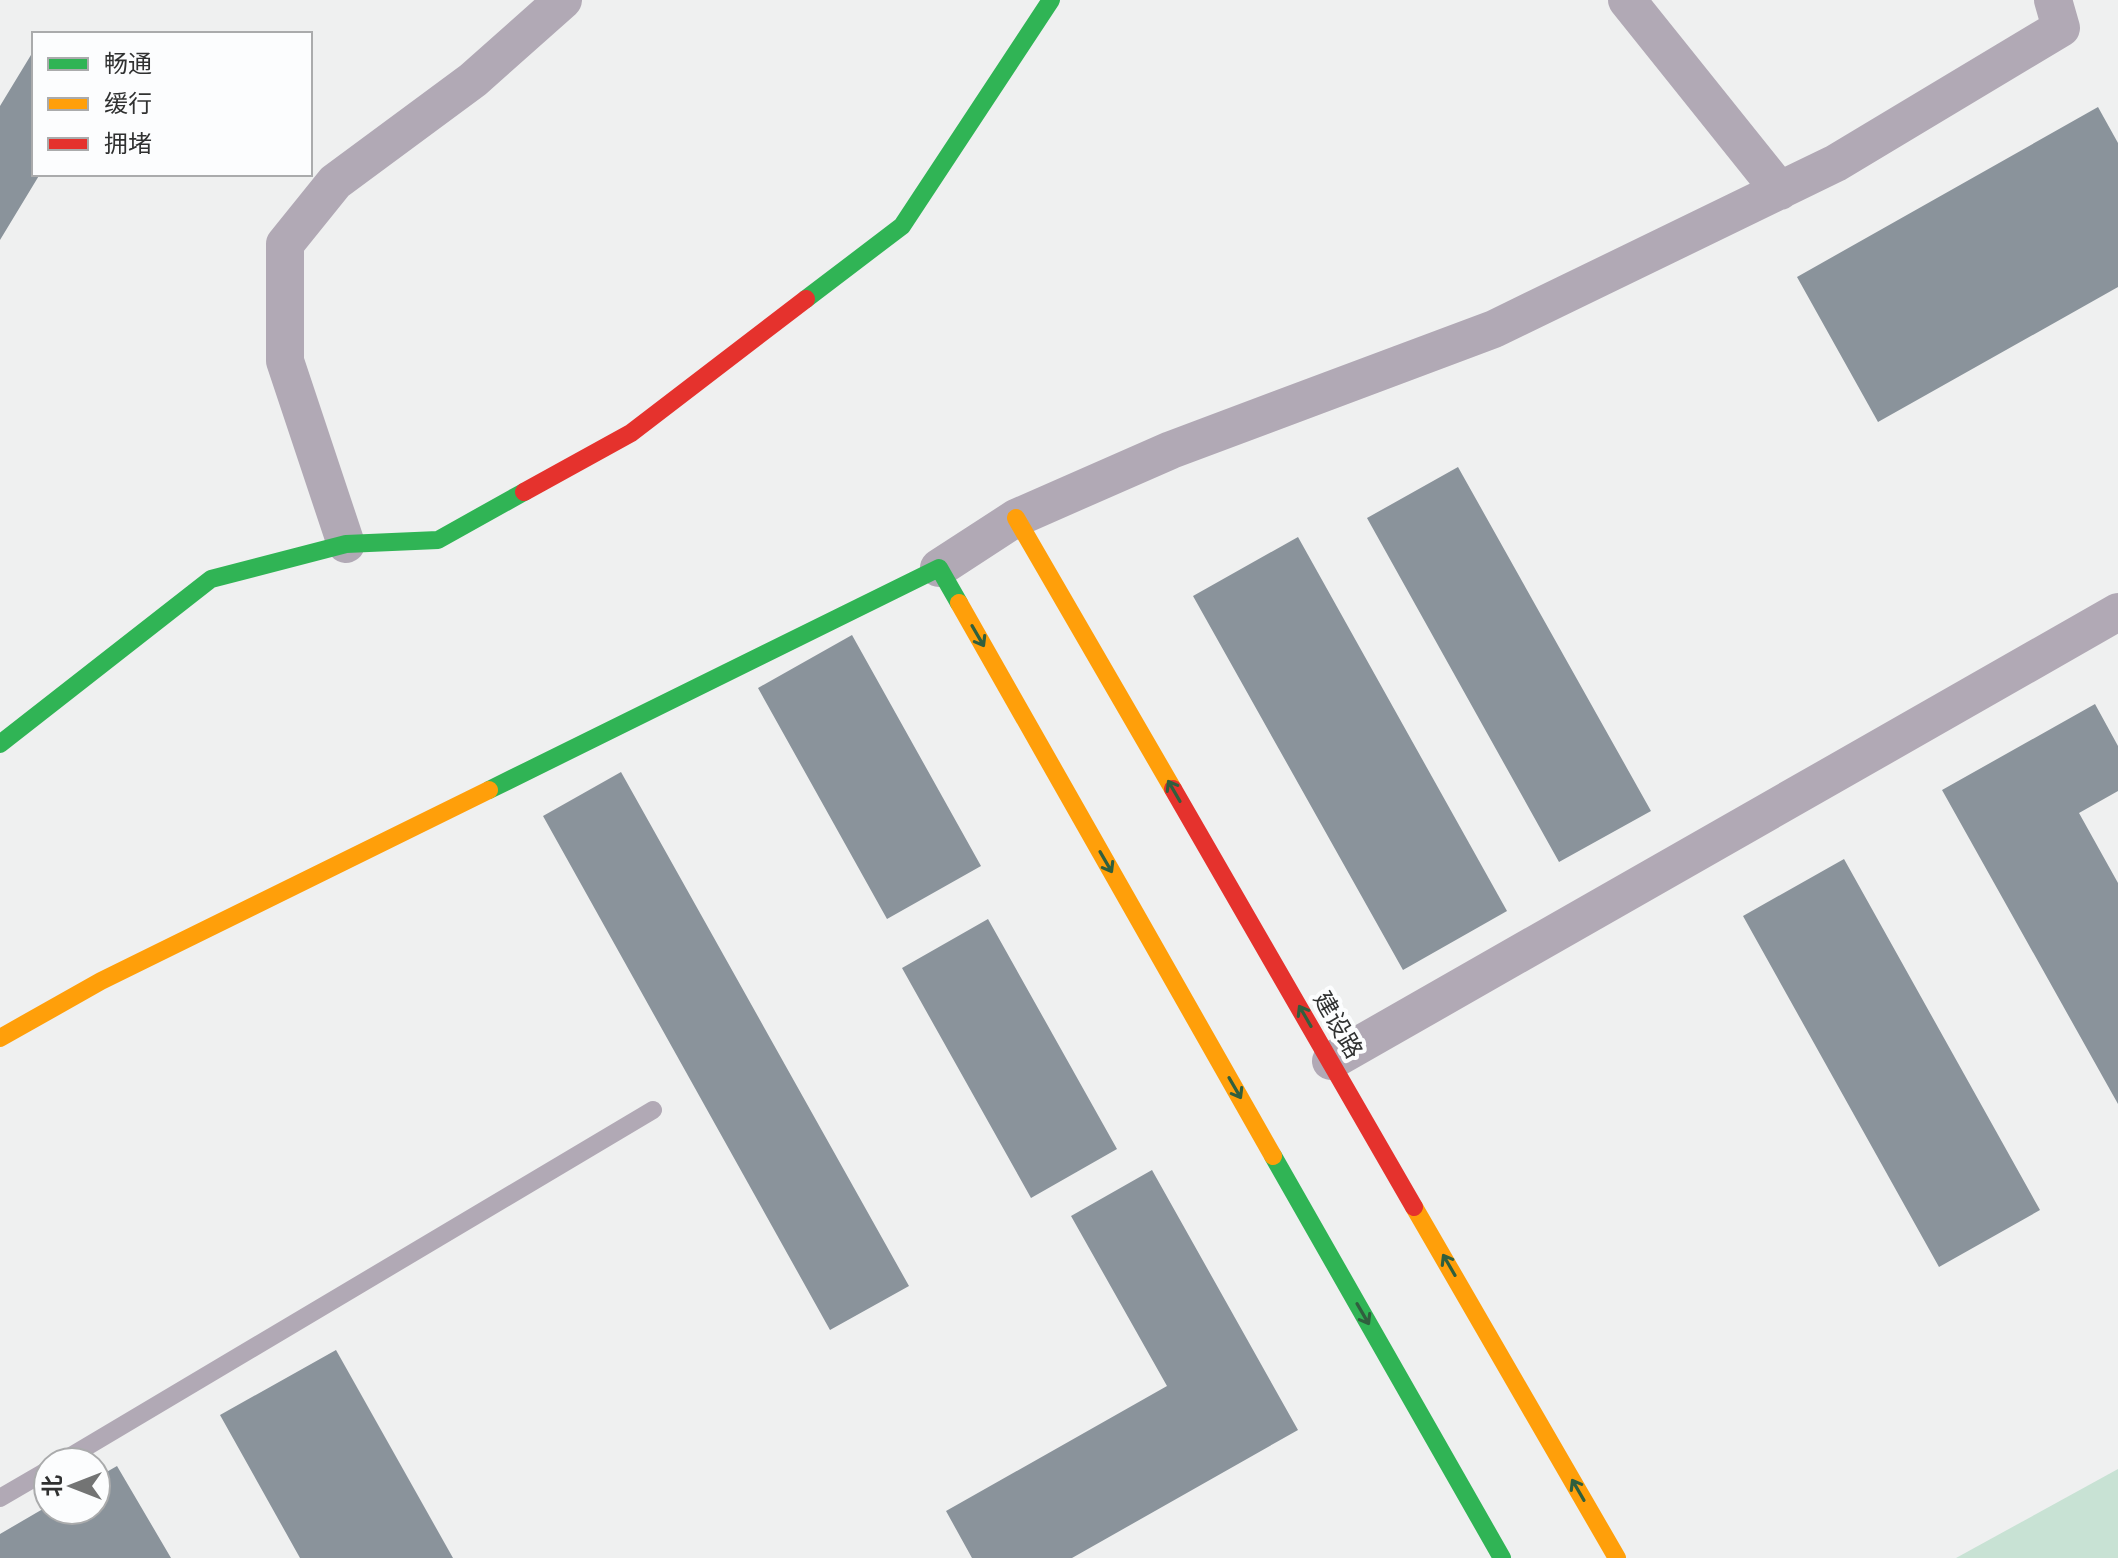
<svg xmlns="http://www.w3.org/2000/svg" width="2118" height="1558" font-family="'Nunito Sans','Noto Sans SC',sans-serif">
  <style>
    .green { fill: #c8e2d4 }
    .building { fill: #8a939b }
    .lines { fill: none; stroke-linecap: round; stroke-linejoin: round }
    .lane { stroke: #b1a9b5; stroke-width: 18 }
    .street { stroke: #b1a9b5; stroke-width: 38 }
    .fast { stroke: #30b455; stroke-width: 18 }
    .slow { stroke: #ff9f0a; stroke-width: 18 }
    .jam { stroke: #e5322d; stroke-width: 18 }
    .oneway { stroke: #305f3e }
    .labels { text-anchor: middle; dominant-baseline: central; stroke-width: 8; stroke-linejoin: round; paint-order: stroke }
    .street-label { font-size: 24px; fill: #303131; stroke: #fcfdfe }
  </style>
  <rect width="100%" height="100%" fill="#eff0f0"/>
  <path class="green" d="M2118,1469V1558H1956Z"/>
  <path class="building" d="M34,50V174H40L0,240V106Z
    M2098,107L2118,143V287L1878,422L1797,277Z
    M1458,467L1651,811L1559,862L1367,518Z
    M1298,537L1507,911L1403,970L1193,596Z
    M852,635L981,866L887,919L758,688Z
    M2095,704L2118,746V791L2079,813L2118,883V1104L1942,790Z
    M621,772L909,1286L830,1330L543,816Z
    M1844,859L2040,1210L1939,1267L1743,916Z
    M988,919L1117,1149L1031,1198L902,968Z
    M1152,1170L1298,1430L1072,1558H972L946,1511L1167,1386L1071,1216Z
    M336,1350L453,1558H300L220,1415Z
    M117,1466L171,1558H0V1534L48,1506V1510H96V1478Z"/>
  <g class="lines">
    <path class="lane" d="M61,1462L653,1110
      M0,1498L48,1470"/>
    <path class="street" d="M1627,0L1780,191
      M346,544L285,361V244L335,182L473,80L563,0
      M939,568L1016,518L1171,450L1494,329L1836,163L2061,28L2053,0
      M1331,1061L2118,612"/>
    <path class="fast" d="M806,299L902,226L1051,0
      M0,744L211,579L346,544L438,540L524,492
      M489,790L939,568L959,603
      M1273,1156L1502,1558"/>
    <path class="slow" d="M1016,518L1173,789
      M959,603L1273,1156
      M0,1038L101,981L489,790
      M1414,1207L1617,1558"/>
    <path class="jam" d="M524,492L631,433L806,299
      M1173,789L1414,1207"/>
  </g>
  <defs><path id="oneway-shaft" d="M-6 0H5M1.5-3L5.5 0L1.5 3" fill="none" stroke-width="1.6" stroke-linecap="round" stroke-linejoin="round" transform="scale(2)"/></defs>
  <g class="oneway">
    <use href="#oneway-shaft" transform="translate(978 636) rotate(60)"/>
    <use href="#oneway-shaft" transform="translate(1174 791) rotate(-120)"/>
    <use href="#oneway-shaft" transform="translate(1106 862) rotate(60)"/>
    <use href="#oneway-shaft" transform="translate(1305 1016) rotate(-120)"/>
    <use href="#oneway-shaft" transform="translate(1235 1088) rotate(60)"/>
    <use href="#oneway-shaft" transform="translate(1449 1265) rotate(-120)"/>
    <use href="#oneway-shaft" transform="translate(1363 1314) rotate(60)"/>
    <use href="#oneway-shaft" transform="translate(1578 1490) rotate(-120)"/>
  </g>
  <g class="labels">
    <g class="street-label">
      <text transform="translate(1338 1025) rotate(60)">建设路</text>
    </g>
  </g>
  <rect x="32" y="32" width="280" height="144" fill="#fcfdfe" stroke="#aaabac" stroke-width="2"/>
  <rect x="48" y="58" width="40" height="12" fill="#30b455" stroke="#aaabac" stroke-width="2"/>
  <text x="104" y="72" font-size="24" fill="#303131">畅通</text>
  <rect x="48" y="98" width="40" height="12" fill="#ff9f0a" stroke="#aaabac" stroke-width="2"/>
  <text x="104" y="112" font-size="24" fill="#303131">缓行</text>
  <rect x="48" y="138" width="40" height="12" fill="#e5322d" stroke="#aaabac" stroke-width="2"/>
  <text x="104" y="152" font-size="24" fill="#303131">拥堵</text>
  <g transform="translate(72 1486) rotate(270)"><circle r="38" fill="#fcfdfe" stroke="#aaabac" stroke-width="2"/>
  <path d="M0-6L14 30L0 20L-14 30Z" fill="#737474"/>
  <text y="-12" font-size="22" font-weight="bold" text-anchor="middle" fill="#303131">北</text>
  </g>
</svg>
